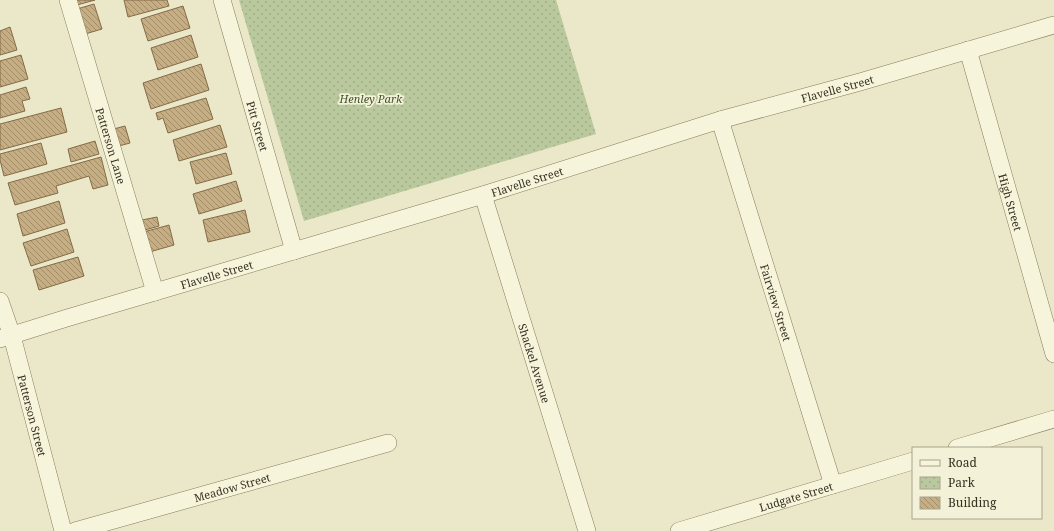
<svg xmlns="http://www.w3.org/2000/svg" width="1054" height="531" font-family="'Noto Serif',serif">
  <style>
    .park { fill: url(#park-dots) }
    .building { fill: url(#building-back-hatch); stroke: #836b47 }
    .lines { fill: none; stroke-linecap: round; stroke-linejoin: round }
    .minor-casing { stroke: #867c5f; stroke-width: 18 }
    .minor { stroke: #f6f4db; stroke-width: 17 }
    .labels { text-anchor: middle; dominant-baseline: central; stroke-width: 3.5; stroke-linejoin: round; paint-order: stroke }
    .street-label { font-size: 11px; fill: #373121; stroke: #f3f1d8 }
    .park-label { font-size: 11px; font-style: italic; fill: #3f522a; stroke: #f3f1d8 }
  </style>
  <defs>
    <pattern id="park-dots" width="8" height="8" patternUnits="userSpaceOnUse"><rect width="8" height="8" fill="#bac89d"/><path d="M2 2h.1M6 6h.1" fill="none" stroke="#a0ac87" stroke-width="1.8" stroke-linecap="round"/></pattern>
    <pattern id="building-back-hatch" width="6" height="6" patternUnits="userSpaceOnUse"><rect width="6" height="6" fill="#c6ad82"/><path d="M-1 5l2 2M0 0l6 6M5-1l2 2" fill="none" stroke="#a28d6a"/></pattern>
  </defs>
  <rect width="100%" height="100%" fill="#ebe8c9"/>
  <path class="park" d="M239,0H556L596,134L304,221Z"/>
  <path class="building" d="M75,0H95L77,5Z
    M124,0H167L169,6L128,17Z
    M94,4L102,29L85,34L77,9Z
    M183,6L190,28L148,41L141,19Z
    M10,27L17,50L0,55V31Z
    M191,35L198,57L158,70L151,48Z
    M21,55L28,79L0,87V61Z
    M201,64L209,90L151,109L143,83Z
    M26,87L30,99L22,101L25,111L0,118V95Z
    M206,98L213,119L168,133L163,118L158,120L156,113Z
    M61,108L67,132L0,150V124Z
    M220,125L227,147L179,161L173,140Z
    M125,126L130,143L115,147L110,130Z
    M95,141L99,154L71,162L68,149Z
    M41,143L47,164L4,176L0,160V154Z
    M226,153L232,174L196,184L190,162Z
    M101,157L108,185L93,189L89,176L56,186L58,193L15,205L8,183Z
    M236,181L242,201L199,214L193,194Z
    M59,201L65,223L23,236L17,214Z
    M245,210L250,232L208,242L203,220Z
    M157,217L159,226L145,230L142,220Z
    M169,225L174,245L146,253L140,233Z
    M67,229L74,252L31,266L23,243Z
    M78,257L84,276L39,290L33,270Z"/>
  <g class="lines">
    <g class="minor-casing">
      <g id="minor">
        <path id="s1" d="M68,0L155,292"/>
        <path id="s2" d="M222,0L294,251"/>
        <path id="s3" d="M968,50L1054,354"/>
        <path id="s4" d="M720,120L833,485"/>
        <path id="s5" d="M483,195L587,531"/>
        <path id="s6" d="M0,301L12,336L63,531"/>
        <path id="s7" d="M0,339L67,318L483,195L720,120L860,82L1054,25"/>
        <path d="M957,448L1054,419"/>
        <path id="s8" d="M75,531L388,443"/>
        <path id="s9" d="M679,531L913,461"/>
      </g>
    </g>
    <use href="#minor" class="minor"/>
  </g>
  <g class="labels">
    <g class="street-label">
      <text stroke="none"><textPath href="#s7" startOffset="874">Flavelle Street</textPath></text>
      <text stroke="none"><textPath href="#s2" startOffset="131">Pitt Street</textPath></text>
      <text stroke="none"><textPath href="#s1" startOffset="152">Patterson Lane</textPath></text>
      <text stroke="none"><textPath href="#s7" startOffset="550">Flavelle Street</textPath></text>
      <text stroke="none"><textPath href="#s3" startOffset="158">High Street</textPath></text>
      <text stroke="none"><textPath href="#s7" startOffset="226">Flavelle Street</textPath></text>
      <text stroke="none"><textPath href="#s4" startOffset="191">Fairview Street</textPath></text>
      <text stroke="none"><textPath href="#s5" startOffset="176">Shackel Avenue</textPath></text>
      <text stroke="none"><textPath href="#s6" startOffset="119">Patterson Street</textPath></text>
      <text stroke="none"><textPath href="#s8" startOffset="163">Meadow Street</textPath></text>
      <text stroke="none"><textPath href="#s9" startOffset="122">Ludgate Street</textPath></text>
    </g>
    <g class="park-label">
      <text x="371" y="98">Henley Park</text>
    </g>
  </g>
  <rect x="912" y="447" width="130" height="72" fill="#f3f1d8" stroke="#a8a48f"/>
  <rect x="920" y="460" width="20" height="6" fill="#f6f4db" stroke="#a8a48f"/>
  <text x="948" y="467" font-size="12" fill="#373121">Road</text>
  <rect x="920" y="477" width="20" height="12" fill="url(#park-dots)" stroke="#a8a48f"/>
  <text x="948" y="487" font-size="12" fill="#373121">Park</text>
  <rect x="920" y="497" width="20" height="12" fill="url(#building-back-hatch)" stroke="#a8a48f"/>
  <text x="948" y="507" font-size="12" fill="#373121">Building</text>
</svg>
